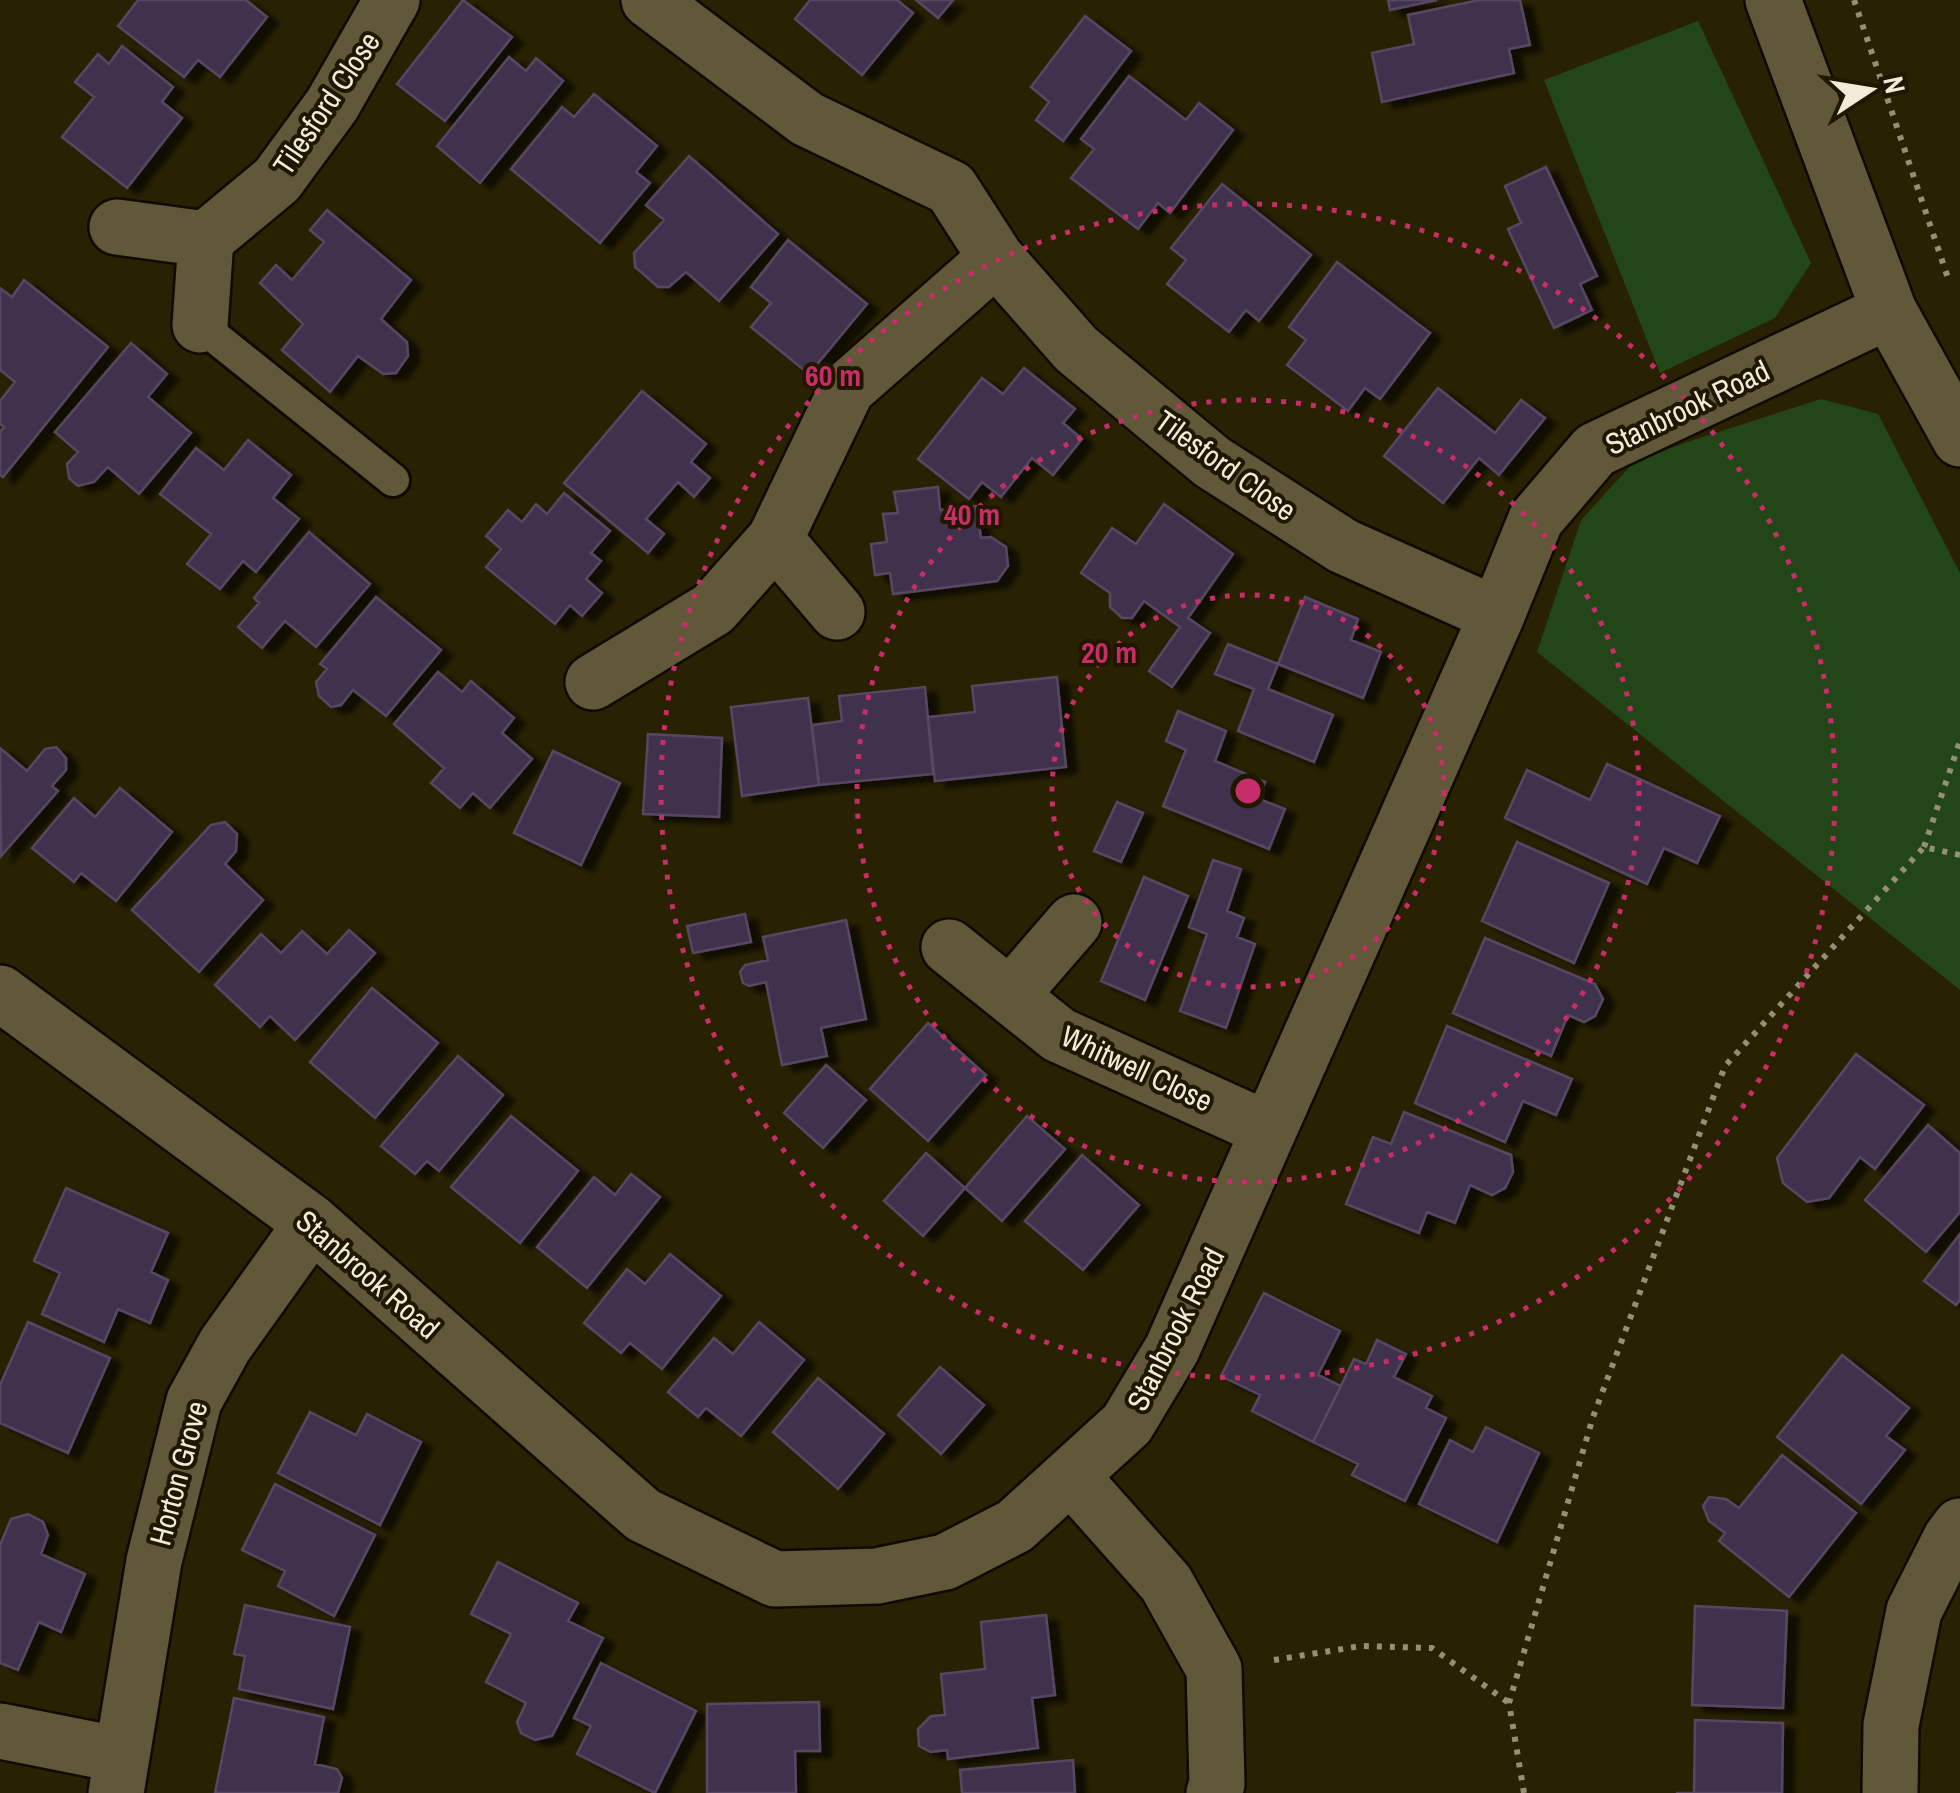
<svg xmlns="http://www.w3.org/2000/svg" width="1960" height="1793" font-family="'Archivo Narrow',sans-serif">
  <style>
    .green { fill: #234618 }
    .building { fill: #41334e; stroke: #564763; stroke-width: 2.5; filter: url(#shadow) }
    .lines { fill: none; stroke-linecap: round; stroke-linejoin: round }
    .service-casing { stroke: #100a00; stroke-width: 38 }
    .minor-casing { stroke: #100a00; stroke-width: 60 }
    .tertiary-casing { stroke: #100a00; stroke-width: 60 }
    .path { stroke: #958f77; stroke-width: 6; stroke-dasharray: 5 8; stroke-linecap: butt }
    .service { stroke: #605838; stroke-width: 32 }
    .minor { stroke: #605838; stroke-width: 55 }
    .tertiary { stroke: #605838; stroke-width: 55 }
    .ring { fill: none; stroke: #c72d68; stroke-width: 5; stroke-dasharray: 5 10 }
    .labels { text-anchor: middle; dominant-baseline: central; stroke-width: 8; stroke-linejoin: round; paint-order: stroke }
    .street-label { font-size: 30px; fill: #f1ecda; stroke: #1f1700 }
    .centre { fill: #c72d68; stroke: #1f1700; stroke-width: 5 }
    .ring-label { font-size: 30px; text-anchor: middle; font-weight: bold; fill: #c72d68; stroke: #1f1700; stroke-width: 8; stroke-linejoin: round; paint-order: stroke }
  </style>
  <defs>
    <filter id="shadow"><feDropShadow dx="11" dy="6" stdDeviation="2.5" flood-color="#0009"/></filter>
  </defs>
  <rect width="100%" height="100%" fill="#282102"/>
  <path class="green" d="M1698,21L1811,263L1775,318L1660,373L1544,80Z
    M1821,399L1878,414L1960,573V990L1537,652L1581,520L1634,462L1687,442Z"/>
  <path class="building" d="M138,0H246L267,17L220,77L198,60L184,77L118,26Z
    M463,0L512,37L445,121L397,84Z
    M810,0H897L913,13L862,75L795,19Z
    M916,0H953L938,18Z
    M1388,0H1437L1390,10Z
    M1479,0H1520L1530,45L1509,49L1514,73L1382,102L1372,53L1414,44L1408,15Z
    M1085,16L1131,51L1063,141L1036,120L1049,102L1031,87Z
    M122,46L173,87L162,102L182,118L127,188L62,137L94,97L75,82L98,54L109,64Z
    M509,57L526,71L536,58L563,81L480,183L437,146Z
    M1129,76L1186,120L1199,103L1233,130L1170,213L1158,203L1138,229L1071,178L1094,149L1081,139Z
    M594,94L657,146L636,172L650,183L600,243L511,169L562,107L574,117Z
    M689,156L778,234L719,301L686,272L669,287H658L635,267L634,253L664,220L646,205Z
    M1546,167L1597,276L1580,284L1592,310L1554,328L1508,229L1521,223L1505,186Z
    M1222,184L1311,255L1259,321L1246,310L1229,332L1167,284L1186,260L1171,248Z
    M327,210L411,280L381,319L407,342L408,356L396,373L383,374L358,356L330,392L282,350L303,324L260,283L276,265L292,280L324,242L310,230Z
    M788,240L867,304L809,374L751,327L771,303L751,287Z
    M1337,262L1430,333L1380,399L1365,388L1348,411L1287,365L1306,340L1289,327Z
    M24,280L108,347L3,477L0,475V432L4,427L0,424V401L15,382L0,370V288L12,297Z
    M131,343L167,374L148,397L191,433L139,494L108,467L94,482L78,486L69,478L67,464L78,452L55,432Z
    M1024,368L1075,409L1063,423L1082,439L1053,475L1032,458L1001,497L982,482L969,499L918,459L982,378L1003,394Z
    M1438,388L1495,433L1521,400L1545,418L1499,475L1479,458L1443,503L1384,456Z
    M642,391L706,444L691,462L710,478L694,497L678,482L646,519L664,534L648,553L564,483Z
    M248,440L291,475L273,498L299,519L256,572L243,561L220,589L187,564L211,534L160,494L196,448L224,470Z
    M938,487L940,510L976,506L981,538L991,537L1006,547L1008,566L997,581L893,594L890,573L875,575L871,544L887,542L883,514L898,513L894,492Z
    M564,493L610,531L591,553L601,561L586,579L602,593L582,616L570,605L555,624L486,567L501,549L486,536L508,510L522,522L536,504L547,514Z
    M1164,504L1233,554L1188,618L1210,633L1172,687L1149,671L1180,627L1144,601L1132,618H1122L1110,607V593L1081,573L1112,528L1136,544Z
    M309,532L370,584L316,647L285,621L262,648L238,627L259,603L254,598Z
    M376,597L441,650L386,716L353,690L341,705L331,707L319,696L316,682L327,669L320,664Z
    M1305,597L1358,619L1351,640L1381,652L1363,698L1278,664Z
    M1228,644L1278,664L1268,689L1333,715L1314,762L1238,731L1254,689L1215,674Z
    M438,672L462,692L471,681L514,718L502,733L532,759L490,808L473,793L460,808L431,783L444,768L394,724Z
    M1057,677L1066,767L935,781L928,717L975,712L972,686Z
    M925,687L933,774L819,785L812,725L842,721L839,696Z
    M808,698L819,785L742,796L731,707Z
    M1178,711L1226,731L1215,761L1265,782L1259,799L1285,809L1269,849L1163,806L1186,750L1166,741Z
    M648,734L722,738L719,817L643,814Z
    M56,747L66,758V770L52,786L58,791L1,856L0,748L27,771L45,749Z
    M553,751L620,783L581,865L514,833Z
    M1607,764L1720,816L1697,863L1664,848L1647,884L1505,818L1527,770L1590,800Z
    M120,788L172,832L116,901L81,873L74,882L32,848L74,798L95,817Z
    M1117,802L1143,813L1121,862L1094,851Z
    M225,822L237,834L236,851L225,864L263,900L199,972L132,910L211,825Z
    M1517,842L1609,883L1574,963L1482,921Z
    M1213,860L1241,869L1227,911L1244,918L1237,937L1255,944L1226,1028L1180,1011L1207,934L1189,927Z
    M1144,877L1188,896L1145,1000L1101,981Z
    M745,914L751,942L693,953L687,926Z
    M846,920L866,1019L821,1028L827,1056L782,1065L766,982L749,986L743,983L740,972L745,965L768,960L763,937Z
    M349,930L375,953L295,1040L270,1016L260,1027L215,985L261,934L281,953L302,931L327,954Z
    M1485,938L1595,984L1603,999L1595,1016L1584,1022L1568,1015L1551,1056L1453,1013Z
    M372,988L438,1043L375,1118L310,1062Z
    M928,1023L986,1075L928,1141L870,1089Z
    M1447,1026L1572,1079L1556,1115L1523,1101L1505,1142L1415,1103Z
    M1856,1054L1924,1105L1875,1169L1860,1157L1829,1198L1807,1202L1783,1183L1777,1158Z
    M458,1056L503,1095L439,1171L427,1161L415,1174L381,1146Z
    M826,1065L866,1100L823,1148L784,1113Z
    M1404,1112L1511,1155L1513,1172L1505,1188L1492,1195L1470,1185L1455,1223L1427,1212L1419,1233L1346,1204L1373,1137L1391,1144Z
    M511,1116L578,1171L520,1243L451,1187Z
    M1027,1116L1065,1149L1002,1221L965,1188Z
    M1928,1125L1960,1153V1212L1926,1252L1865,1200Z
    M926,1153L965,1188L923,1236L884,1201Z
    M1082,1155L1139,1205L1083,1270L1025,1221Z
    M631,1174L660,1197L587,1288L537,1247L594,1177L615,1195Z
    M66,1188L168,1233L151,1272L168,1280L150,1323L118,1309L104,1342L42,1314L60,1273L34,1261Z
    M1960,1234V1300L1956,1305L1924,1281Z
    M670,1254L721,1296L662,1369L630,1343L621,1353L584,1323L627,1269L645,1284Z
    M1264,1293L1340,1331L1318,1375L1341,1386L1313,1442L1252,1411L1260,1395L1221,1376Z
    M28,1322L110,1358L68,1453L0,1423V1385Z
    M759,1322L804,1360L741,1436L706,1408L698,1417L668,1392L714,1338L733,1354Z
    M1377,1340L1406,1354L1394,1377L1432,1396L1426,1408L1446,1418L1405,1501L1352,1475L1358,1464L1313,1442L1354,1359L1366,1364Z
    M1842,1355L1909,1408L1886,1436L1905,1450L1861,1504L1777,1437Z
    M940,1367L984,1405L941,1454L898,1415Z
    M818,1378L884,1434L838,1489L773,1432Z
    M310,1412L356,1435L367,1414L421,1442L380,1525L278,1473Z
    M1486,1427L1539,1453L1497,1542L1419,1504L1450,1440L1473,1452Z
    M1782,1455L1856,1513L1789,1597L1719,1541L1725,1533L1709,1521L1703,1506L1709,1497L1726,1499L1739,1508Z
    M275,1484L375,1535L334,1616L278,1586L285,1571L242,1550Z
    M28,1514L43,1522L48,1535L41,1554L85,1574L61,1632L39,1622L18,1670L0,1663V1545L11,1519Z
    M498,1562L578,1603L568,1621L603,1638L552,1736L535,1740L521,1733L517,1722L526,1703L486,1682L511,1634L471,1614Z
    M245,1605L350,1627L333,1709L239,1689L245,1656L234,1654Z
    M1695,1606L1787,1611L1783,1708L1692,1705Z
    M1046,1615L1055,1695L1032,1698L1038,1748L948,1759L947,1750L931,1752L919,1746L918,1729L931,1716L945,1715L941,1674L985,1669L981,1622Z
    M601,1663L696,1711L655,1793L577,1754L591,1726L574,1718Z
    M234,1698L324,1717L315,1764L337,1769L342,1778L338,1793H215Z
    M819,1702L820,1751H795L796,1793H707V1704Z
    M1695,1720L1783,1723L1782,1793H1676H1694Z
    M1073,1760L1075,1793H962L960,1770Z"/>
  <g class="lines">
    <g class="service-casing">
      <path id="service" d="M200,325L393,480"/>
    </g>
    <g class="minor-casing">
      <path id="minor" d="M649,0L807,119L951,188L996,258L1076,349L1212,462L1343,546L1497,615
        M117,227L206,239L200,325
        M206,239L277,180L332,105L392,0
        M837,612L775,539L847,389L996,258
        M593,682L713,609L775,539
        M949,947L1059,1035L1269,1130
        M0,993L312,1223L643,1515L775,1579L877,1576L945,1562L1015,1526L1127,1424L1172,1349L1497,615L1536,519L1595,450L1889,311
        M1010,996L1074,922
        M1071,1476L1166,1583L1214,1669L1217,1784L1214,1793
        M0,1731L121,1755
        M116,1793L154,1561L194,1401L225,1345L312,1223
        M1890,1793L1891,1725L1914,1611L1951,1538L1960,1526"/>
    </g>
    <g class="tertiary-casing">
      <path id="tertiary" d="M1773,0L1889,311L1960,439"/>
    </g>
    <path class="path" d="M1854,0L1948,278
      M1924,847L1960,741
      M1274,1660L1361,1646L1432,1648L1509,1703
      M1524,1793L1509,1703L1593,1417L1725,1066L1924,847L1960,855"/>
    <use href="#service" class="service"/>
    <use href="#minor" class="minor"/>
    <use href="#tertiary" class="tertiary"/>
  </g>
  <g class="ring">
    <circle cx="1248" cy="791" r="196"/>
    <circle cx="1248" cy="791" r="391"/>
    <circle cx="1248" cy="791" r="587"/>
  </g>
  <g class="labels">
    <g class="street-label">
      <text transform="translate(326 103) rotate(-56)">Tilesford Close</text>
      <text transform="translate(1687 407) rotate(-26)">Stanbrook Road</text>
      <text transform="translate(1226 465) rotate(36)">Tilesford Close</text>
      <text transform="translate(1137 1068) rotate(25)">Whitwell Close</text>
      <text transform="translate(368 1274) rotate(41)">Stanbrook Road</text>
      <text transform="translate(1175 1329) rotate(-63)">Stanbrook Road</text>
      <text transform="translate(178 1473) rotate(-75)">Horton Grove</text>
    </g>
  </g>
  <circle cx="1248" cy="791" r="15" class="centre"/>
  <g class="ring-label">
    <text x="833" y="386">60 m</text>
    <text x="972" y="525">40 m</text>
    <text x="1109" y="663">20 m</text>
  </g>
  <g transform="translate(1870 90) rotate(78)" stroke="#1f1700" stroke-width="8" paint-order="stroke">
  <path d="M0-8L18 38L0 25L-18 38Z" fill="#f1ecda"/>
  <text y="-15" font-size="28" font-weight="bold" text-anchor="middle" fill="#f1ecda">N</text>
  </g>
</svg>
